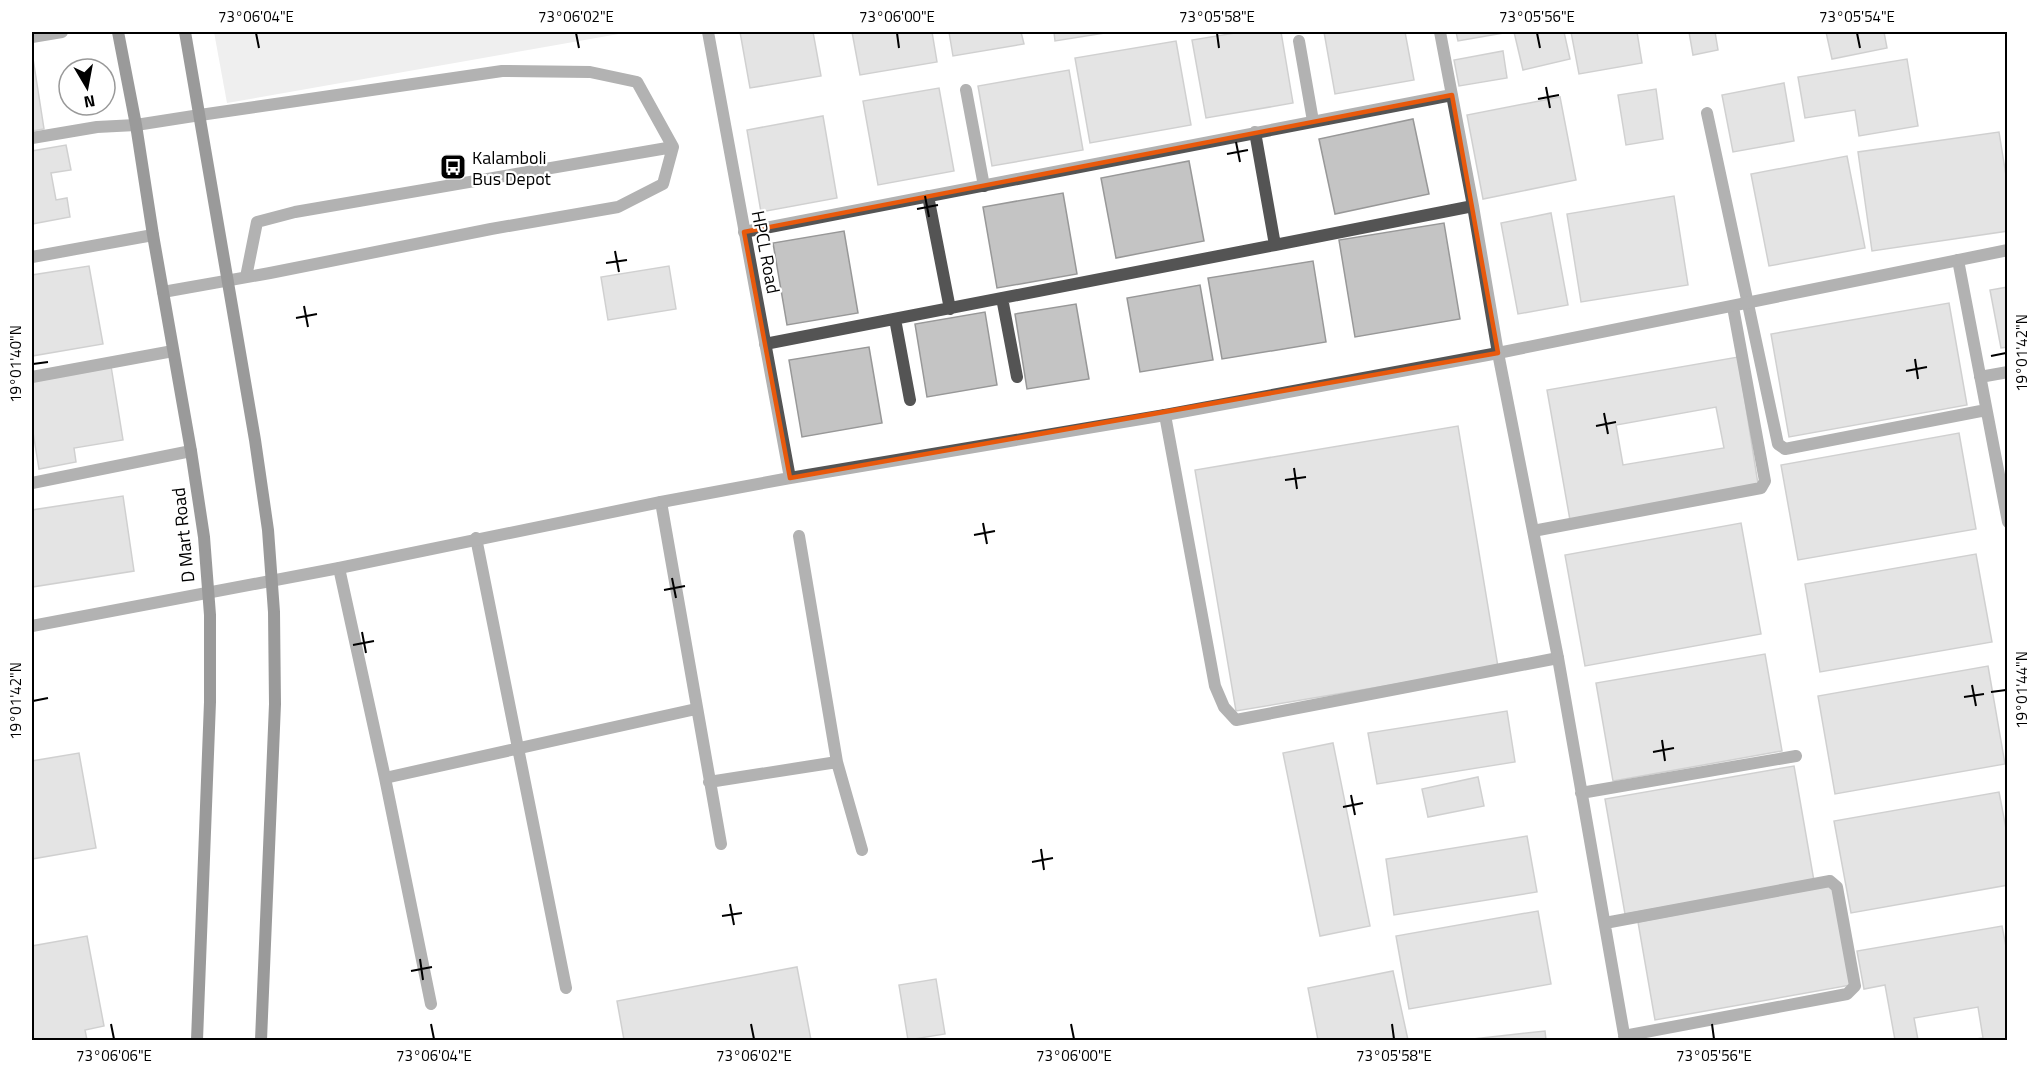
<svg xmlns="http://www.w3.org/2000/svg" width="2039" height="1072" font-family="'Titillium Web',sans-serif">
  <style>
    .green { fill: #dbdbdb }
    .building { fill: #c4c4c4; stroke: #989898; stroke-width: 1.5; fill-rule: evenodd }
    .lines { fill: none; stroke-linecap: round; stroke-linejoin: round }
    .service { stroke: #545454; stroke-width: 12 }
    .minor { stroke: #545454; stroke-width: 12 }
    .tertiary { stroke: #545454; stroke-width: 12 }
    .secondary { stroke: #212121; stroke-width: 12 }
    .marked { fill: none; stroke: #e8590c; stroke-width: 4.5; stroke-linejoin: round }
    .ticks { fill: none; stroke: #000; stroke-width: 2 }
    .labels { text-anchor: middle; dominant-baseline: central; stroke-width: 4.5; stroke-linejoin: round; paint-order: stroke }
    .poi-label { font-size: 18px; fill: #000; stroke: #fff; text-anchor: start }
    .street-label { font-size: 18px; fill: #000; stroke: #fff }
    .neatline { fill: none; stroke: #000; stroke-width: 2 }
    .ticks-label { font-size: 15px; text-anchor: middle; fill: #000 }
  </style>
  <rect width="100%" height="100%" fill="#fff"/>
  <path class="green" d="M214,32H630L227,103Z"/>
  <path class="building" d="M740,32H813L821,76L750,88Z
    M852,32H932L937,62L860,75Z
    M949,32H1021L1024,44L953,56Z
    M1054,32H1111L1055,41Z
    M1241,32H1281L1293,103L1206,118L1192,40Z
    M1324,32H1405L1414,80L1335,94Z
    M1456,32H1503V33L1458,41Z
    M1514,32H1564L1570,59L1523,70Z
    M1571,32H1637L1642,63L1579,74Z
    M1689,32H1715L1718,50L1693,55Z
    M1826,32H1884L1887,48L1832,59Z
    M1176,41L1191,125L1090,143L1075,58Z
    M1503,51L1507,78L1459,86L1454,60Z
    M32,52L44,129L32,131Z
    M1907,59L1918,126L1859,136L1855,110L1805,118L1798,77Z
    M1069,70L1083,150L992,166L978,86Z
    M1784,83L1794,141L1733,152L1722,95Z
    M939,88L954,171L878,185L863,101Z
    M1656,89L1663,139L1626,145L1618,95Z
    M1560,97L1576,180L1483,199L1467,115Z
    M823,116L837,198L761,212L747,130Z
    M1413,119L1429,194L1335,214L1319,139Z
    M1999,132L2008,188V231L1872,251L1858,152Z
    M66,145L71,170L51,173L56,200L67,198L70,217L32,224V151Z
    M1847,156L1865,248L1769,266L1751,174Z
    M1189,161L1204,241L1116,258L1101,178Z
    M1063,193L1077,274L997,288L983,207Z
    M1674,196L1688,285L1581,302L1567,214Z
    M1551,213L1568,305L1518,314L1501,223Z
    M1444,223L1460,319L1355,337L1339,240Z
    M844,231L858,313L787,325L773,243Z
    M1313,261L1326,342L1222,359L1208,278Z
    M89,266L103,344L32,356V275Z
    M669,266L676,309L608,320L601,277Z
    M1200,285L1213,360L1140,372L1127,298Z
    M2008,287V347L2001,348L1990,290Z
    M1949,303L1967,405L1789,437L1771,334Z
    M1076,304L1089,379L1027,389L1015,314Z
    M985,312L997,385L927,397L915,324Z
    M869,347L882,423L802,437L789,360Z
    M1738,357L1758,484L1570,520L1547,390ZM1716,407L1724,448L1623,465L1616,425Z
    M111,366L123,440L74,448L76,462L39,469L32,426V379Z
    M1458,426L1498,667L1236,711L1195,470Z
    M1959,433L1976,529L1798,560L1781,465Z
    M123,496L134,571L32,587V510Z
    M1741,523L1761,634L1585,666L1565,555Z
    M1976,554L1992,642L1820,672L1805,584Z
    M1765,654L1782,751L1613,781L1596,683Z
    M1988,666L2005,764L1835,794L1818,696Z
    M1507,711L1515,762L1377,784L1368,733Z
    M1333,743L1370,926L1320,936L1283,753Z
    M79,753L96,848L32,859V761Z
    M1794,766L1814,881L1625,914L1605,799Z
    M1478,777L1484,806L1428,817L1422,789Z
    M1999,792L2008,839V885L1851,913L1834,821Z
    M1527,836L1537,892L1394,915L1386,859Z
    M1832,885L1851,985L1655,1020L1638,922Z
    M1538,911L1551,984L1409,1009L1396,936Z
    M2002,926L2008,957V1040H1969L1983,1038L1978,1007L1914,1018L1918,1040H1895L1885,985L1864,989L1857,951Z
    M87,936L104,1026L85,1030L87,1040H32V946Z
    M797,967L811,1040H624L617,1001Z
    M1393,971L1408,1040H1318L1308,988Z
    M936,979L945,1034L908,1040L899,985Z
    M1545,1031L1546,1040H1464Z"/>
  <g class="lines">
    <path class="service" d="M32,37L62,32
      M1707,113L1748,304
      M200,115L502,71L590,72L637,82L673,147L295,212L257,222L246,277
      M32,138L97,127L136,125
      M163,292L270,273L491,229L618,207L663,184L673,147
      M32,377L173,351
      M1165,415L1215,686L1224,707L1236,720L1558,658
      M32,483L191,451"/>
    <path class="minor" d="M1440,32L1473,206L1498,353L1558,658L1625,1040
      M1299,41L1313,121
      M966,90L984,186
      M136,125L200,115
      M928,196L950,309
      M744,232L1452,95
      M1275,245L1473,206
      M32,257L153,235
      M1958,260L2008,522
      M1002,298L1017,377
      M1748,304L1778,444L1785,449L1986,410
      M895,319L910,400
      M765,344L1275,245L1255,132
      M1980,377L2008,372
      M661,502L721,844
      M1533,531L1761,488L1765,481L1733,307
      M799,536L837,762
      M476,538L566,988
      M339,568L385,778L431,1004
      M385,778L696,709
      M709,782L837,762L862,850
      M1581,793L1796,756
      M1605,923L1830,881L1837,887L1855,986L1847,994L1624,1036"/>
    <path class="tertiary" d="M708,32L790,478
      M32,626L339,568L661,502L790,478L1165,415L1498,353L2008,250"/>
    <path class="secondary" d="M118,32L136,125L153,235L191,451L204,537L210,615V702L197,1040
      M185,32L255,440L268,530L274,612L275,704L261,1040"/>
  </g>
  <path d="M0 0H2039V1072H0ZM1452,95L1498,353L790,478L744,232Z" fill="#fff" fill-opacity=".55" fill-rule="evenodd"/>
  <path class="marked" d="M1452,95L1498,353L790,478L744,232Z"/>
  <path class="ticks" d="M256,33L259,48M576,33L579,48M897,33L899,48M1217,33L1219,48M1537,33L1540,48M1857,33L1860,48M1546,87L1550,108M1538,99L1559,95M1236,142L1240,162M1227,154L1248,150M925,196L929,217M917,209L938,205M615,251L619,272M606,263L627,260M304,306L308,327M296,318L317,314M1991,356L2006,353M1915,359L1918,379M33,364L48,362M1906,371L1927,367M1604,413L1608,434M1596,426L1616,422M1294,468L1297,489M1285,480L1306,477M983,523L987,544M974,535L995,531M672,578L676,598M664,590L685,586M362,632L366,653M353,645L374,641M1972,685L1976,706M1991,692L2006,690M1964,697L1984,694M33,701L48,698M1662,740L1665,761M1653,752L1674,748M1351,795L1355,815M1343,807L1363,803M1041,849L1044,870M1032,862L1053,858M730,904L734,925M722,916L742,913M420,959L423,980M411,971L432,967M111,1024L114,1039M431,1024L434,1039M751,1024L754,1039M1071,1024L1074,1039M1392,1024L1394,1039M1712,1024L1714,1039"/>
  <defs>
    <g id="bus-square" transform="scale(1.35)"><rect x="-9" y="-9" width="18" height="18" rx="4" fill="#000" stroke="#fff"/><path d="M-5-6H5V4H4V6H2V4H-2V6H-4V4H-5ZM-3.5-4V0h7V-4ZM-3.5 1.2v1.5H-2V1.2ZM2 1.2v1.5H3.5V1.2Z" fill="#fff"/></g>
  </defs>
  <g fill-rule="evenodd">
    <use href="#bus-square" x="453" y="167"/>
  </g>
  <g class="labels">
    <g class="poi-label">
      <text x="472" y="157">Kalamboli<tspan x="472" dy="21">Bus Depot</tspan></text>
    </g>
    <g class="street-label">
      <text transform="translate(766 252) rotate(79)">HPCL Road</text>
      <text transform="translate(183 535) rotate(-96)">D Mart Road</text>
    </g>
  </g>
  <rect width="2039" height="1072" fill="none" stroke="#ffffff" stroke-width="66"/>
  <g transform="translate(87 87) rotate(170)"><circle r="28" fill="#ffffff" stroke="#999999" stroke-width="1.5"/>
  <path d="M0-4.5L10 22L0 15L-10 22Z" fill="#000000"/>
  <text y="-9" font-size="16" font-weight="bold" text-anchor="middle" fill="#000000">N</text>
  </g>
  <rect x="33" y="33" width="1973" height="1006" class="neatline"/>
  <g class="ticks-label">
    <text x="256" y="22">73°06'04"E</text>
    <text x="576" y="22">73°06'02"E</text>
    <text x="897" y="22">73°06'00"E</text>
    <text x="1217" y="22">73°05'58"E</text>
    <text x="1537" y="22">73°05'56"E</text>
    <text x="1857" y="22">73°05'54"E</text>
    <text transform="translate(2022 353) rotate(-90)" y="5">19°01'42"N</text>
    <text transform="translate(16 364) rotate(-90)" y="5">19°01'40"N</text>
    <text transform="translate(2022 690) rotate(-90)" y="5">19°01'44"N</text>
    <text transform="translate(16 701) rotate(-90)" y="5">19°01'42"N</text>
    <text x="114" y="1061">73°06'06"E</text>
    <text x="434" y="1061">73°06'04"E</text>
    <text x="754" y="1061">73°06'02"E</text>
    <text x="1074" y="1061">73°06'00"E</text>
    <text x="1394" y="1061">73°05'58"E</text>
    <text x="1714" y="1061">73°05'56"E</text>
  </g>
</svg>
